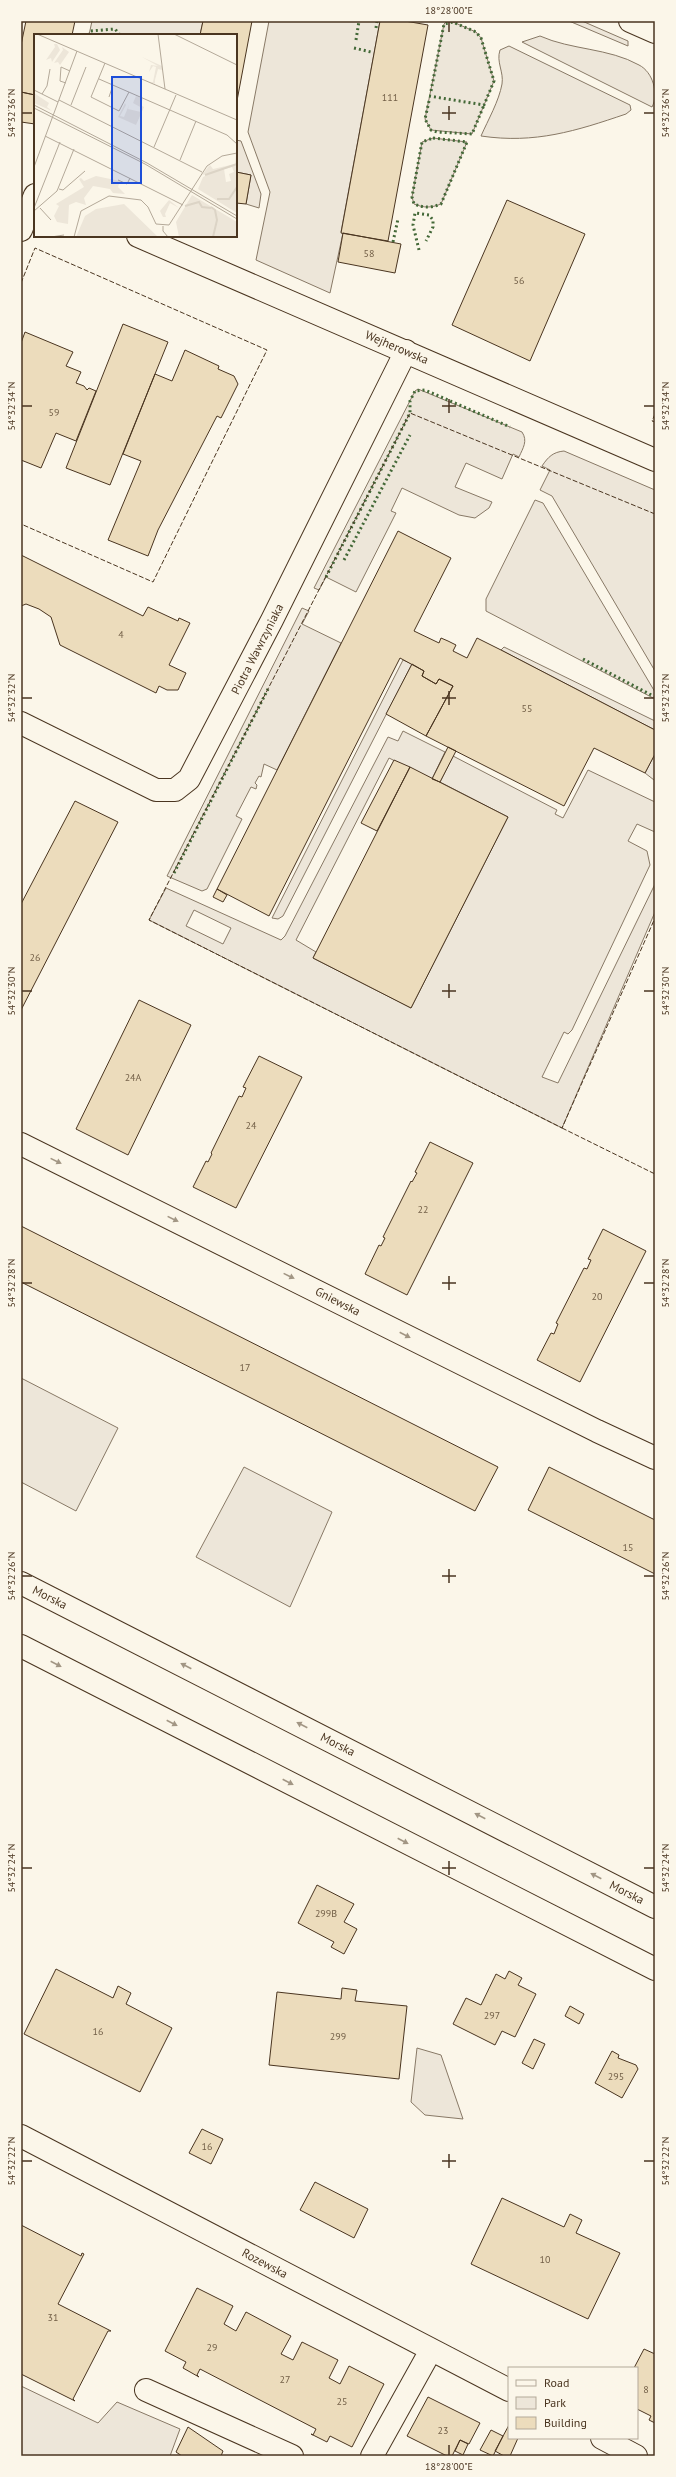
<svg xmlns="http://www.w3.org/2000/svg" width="676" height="2477" font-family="'PT Sans',sans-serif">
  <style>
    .green { fill: #ede6d9; stroke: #887966; fill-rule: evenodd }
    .building { fill: #ecdcbc; stroke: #4a3520 }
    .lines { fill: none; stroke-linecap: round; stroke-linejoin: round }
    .street-casing { stroke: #4a3520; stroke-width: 24 }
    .secondary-casing { stroke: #4a3520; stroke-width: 24 }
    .primary-casing { stroke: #4a3520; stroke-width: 24 }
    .street { stroke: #fbf6e9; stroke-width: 22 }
    .secondary { stroke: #fbf6e9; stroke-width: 22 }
    .primary { stroke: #fbf6e9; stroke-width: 22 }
    .hedge { stroke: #436837; stroke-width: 3; stroke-dasharray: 2 3; stroke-linecap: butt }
    .fence { stroke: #4a3520; stroke-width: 1; stroke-dasharray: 5 2; stroke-linecap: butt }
    .oneway { fill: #a29684 }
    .ticks { fill: none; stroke: #4a3520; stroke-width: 1.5 }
    .labels { text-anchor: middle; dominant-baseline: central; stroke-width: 3; stroke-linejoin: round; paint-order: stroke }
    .number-label { font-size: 10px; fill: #725f47 }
    .street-label { font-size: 12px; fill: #4a3520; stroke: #fbf6e9 }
    .inset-river { fill: none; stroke: #dcd4c6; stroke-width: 2 }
    .inset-road { fill: none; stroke: #b4a999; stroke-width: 1 }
    .view { fill: #1d4ed8; fill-opacity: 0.15; stroke: #1d4ed8; stroke-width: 2 }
    .inset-edge { fill: none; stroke: #4a3520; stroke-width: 2 }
    .neatline { fill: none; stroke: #4a3520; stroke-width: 1.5 }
    .ticks-label { font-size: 10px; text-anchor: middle; fill: #4a3520 }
  </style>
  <rect width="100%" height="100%" fill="#fbf6e9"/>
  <path class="green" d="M92,21H203L200,35H89Z
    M269,21H380L341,232L343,233L330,293L256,260L270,192L248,132Z
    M569,21H582L628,41V46Z
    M446,22H453L476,32L481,38L494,81L472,134L431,130L425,119L444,24Z
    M540,36C571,50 609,48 639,65C653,72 659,94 652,107L522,42Z
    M509,46L630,105L631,110L626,114C576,131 535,144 481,136C488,120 499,101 502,84C504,72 496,62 500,50Z
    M433,138L467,142L441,204C431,208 424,208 414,204L412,197L422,142Z
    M236,140L241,141L261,194L259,208L246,204L251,175L236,172Z
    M418,389L522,432C528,441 523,448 519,457L513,454L502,479L466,463L455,487L492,502L489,508L475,518L459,515L402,488L391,511L396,513L356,592L326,577L319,590L314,588L415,391Z
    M564,451L655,490V671L552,496L540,490L550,470L542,466C548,457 553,452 564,451Z
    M535,500L543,503L655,692V699L486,611V599Z
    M302,608L309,611L302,624L341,643L277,770L264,764L261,777L259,776L255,783L257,785L256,789L251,787L236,816L242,819L207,889L202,891L167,876Z
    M504,647L655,721V730L501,650Z
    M403,660L412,664L283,916L278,919L272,918Z
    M403,731L445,752L432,779L389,758L296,940L316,952L313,958L411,1008L508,817L440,782L453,756L557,810L555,814L563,818L588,770L655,802V832L637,824L628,841L647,851L650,865L572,1030L568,1034L564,1032L542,1077L558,1083L655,884V912L562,1128L149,920L166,888L281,940L285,936L388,737L398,741ZM194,910L231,928L223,944L186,926Z
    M655,754V777L654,780L645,773Z
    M21,1378L118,1428L76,1511L21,1482Z
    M244,1467L332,1512L290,1607L196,1557Z
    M417,2048L441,2055L463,2119L425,2115L411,2102Z
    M21,2386L98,2423L117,2402L180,2429L170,2456H21Z"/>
  <path class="building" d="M26,21H75L72,35H35V95L21,92V45Z
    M203,21H252L236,106V35H200Z
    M380,21H405L428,25L388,241L341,233Z
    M21,92L35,95V124L21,122Z
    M236,172L251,175L246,204L236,203Z
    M507,200L585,234L530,361L452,325Z
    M343,233L401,244L395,273L338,262Z
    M123,324L168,342L110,485L66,468Z
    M25,332L73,352L66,366L81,372L76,383L84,386L87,390L89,388L96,391L76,441L56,433L41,468L21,460V343Z
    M185,350L219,366L218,369L234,376L238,384L221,418L217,416L158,530L148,556L108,540L141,461L123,454L155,374L172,381Z
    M398,531L451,558L414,631L439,643L441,638L448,641L456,645L453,651L467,658L477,638L501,650L655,730V754L645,773L594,748L564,806L426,736L453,686L439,679L436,684L422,676L424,671L400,658L269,916L217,889Z
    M21,555L143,616L148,607L178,621L179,618L190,623L169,665L186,673L178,690H167L159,686L156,693L60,645L51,617L39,609L26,604L21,606Z
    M412,664L424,671L422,676L436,684L439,679L453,686L426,736L386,714Z
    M448,747L456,751L440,782L432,779Z
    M394,760L410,767L377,831L361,823Z
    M410,767L508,817L411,1008L313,958Z
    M75,801L118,822L21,1010V904Z
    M217,889L227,895L223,902L213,897Z
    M139,1000L191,1025L128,1155L76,1129Z
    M259,1056L302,1077L236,1208L193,1187L206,1161L208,1162L212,1154L211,1153L239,1096L242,1097L246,1088L243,1087Z
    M430,1142L473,1163L407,1295L365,1274L379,1245L381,1246L385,1238L383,1237L411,1181L412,1182L417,1173L415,1172Z
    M21,1226L498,1467L475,1511L21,1282Z
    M603,1229L646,1251L580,1382L537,1360L551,1333L554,1334L558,1324L556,1323L584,1268L587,1269L591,1260L588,1259Z
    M549,1467L655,1520V1574L528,1510Z
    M317,1885L354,1904L344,1922L357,1929L344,1954L331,1947L334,1942L298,1923Z
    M56,1969L113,1998L118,1986L131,1993L126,2004L172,2028L140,2092L24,2034Z
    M509,1971L522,1978L518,1985L536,1994L515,2037L502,2031L495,2045L453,2024L466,1998L481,2005L496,1974L505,1979Z
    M342,1988L357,1990L355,2001L407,2006L399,2079L269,2065L277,1992L341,1999Z
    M570,2006L584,2014L579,2024L565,2016Z
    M534,2039L545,2044L533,2069L522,2063Z
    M612,2051L619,2055L618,2058L636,2065L638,2069L622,2098L595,2083Z
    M202,2129L223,2139L211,2164L189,2153Z
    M315,2182L368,2209L354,2238L300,2210Z
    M502,2198L564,2227L570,2214L582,2220L576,2233L620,2253L588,2319L471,2264Z
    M21,2225L81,2256L82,2253L84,2254L58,2304L111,2331H108L73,2399L75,2401L21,2374Z
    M197,2288L233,2306L224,2324L236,2331L246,2312L291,2336L281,2354L293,2360L302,2342L338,2360L329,2378L340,2384L349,2366L384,2384L352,2447L330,2436L327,2442L311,2434L313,2435L316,2429L200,2369L197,2375L199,2377L183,2368L186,2362L165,2351Z
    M644,2349L655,2354V2423L649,2420L651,2416L637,2409V2368H634Z
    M428,2397L480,2423L469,2444L460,2440L452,2456H447L407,2436Z
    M509,2425V2438H518L510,2456H504L495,2451Z
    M188,2427L223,2451L221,2456H182L176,2452Z
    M491,2430L503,2436L493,2456L480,2450Z
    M460,2440L468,2444L463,2455L455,2451Z"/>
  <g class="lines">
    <g class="street-casing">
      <path id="street" d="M21,230L35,195
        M138,236L655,460
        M21,723L156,790H175L189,779L272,620L406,351
        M21,1144L597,1431L655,1458
        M21,2136L509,2390
        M146,2390L292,2456
        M602,2438L636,2456
        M372,2456L431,2350"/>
    </g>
    <g class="secondary-casing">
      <path id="secondary" d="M630,21L655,32"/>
    </g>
    <g class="primary-casing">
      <path id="primary" d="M21,1583L655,1907
        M21,1646L655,1969"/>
    </g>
    <use href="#street" class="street"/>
    <use href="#secondary" class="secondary"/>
    <use href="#primary" class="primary"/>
    <path class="hedge" d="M376,28L377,21
      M89,35L90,31L115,29L120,35
      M356,40L359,21
      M354,48L371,52
      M429,96L484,105L494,81L481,38L476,32L453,22L444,24L431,91
      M429,101L425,119L431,130L437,132L472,134L484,105
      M433,138L467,142L441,204C431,208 424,208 414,204L412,197L422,142Z
      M393,242L398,219
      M419,250L413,225L415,213L429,215L433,220V227L426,241
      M344,560L410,435
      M326,577L410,413V401L415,391L425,390L510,427
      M583,659L655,697
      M174,873L268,689"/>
    <path class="fence" d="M21,283L35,248L267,350L153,582L21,524
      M655,414L652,421L655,422
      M655,514L410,413L149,920L562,1128L655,918
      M562,1128L655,1174"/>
  </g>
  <defs><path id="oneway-solid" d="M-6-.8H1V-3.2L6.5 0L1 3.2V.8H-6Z"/></defs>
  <g class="oneway">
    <use href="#oneway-solid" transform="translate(56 1161) rotate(26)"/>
    <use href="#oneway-solid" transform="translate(173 1219) rotate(26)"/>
    <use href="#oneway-solid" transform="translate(289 1276) rotate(26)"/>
    <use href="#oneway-solid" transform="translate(405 1335) rotate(27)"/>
    <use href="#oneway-solid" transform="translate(56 1664) rotate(27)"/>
    <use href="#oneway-solid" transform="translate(186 1666) rotate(-153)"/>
    <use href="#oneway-solid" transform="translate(172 1723) rotate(27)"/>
    <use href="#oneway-solid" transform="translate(302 1725) rotate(-153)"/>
    <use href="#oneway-solid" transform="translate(288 1782) rotate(27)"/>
    <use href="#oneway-solid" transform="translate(480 1816) rotate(-153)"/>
    <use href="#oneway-solid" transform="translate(403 1841) rotate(27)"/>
    <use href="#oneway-solid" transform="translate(596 1876) rotate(-153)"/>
  </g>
  <path class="ticks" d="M449,22V32M449,106V120M22,113H32M442,113H456M644,113H654M449,399V413M22,406H32M442,406H456M644,406H654M449,691V705M22,698H32M442,698H456M644,698H654M449,984V998M22,991H32M442,991H456M644,991H654M449,1276V1290M22,1283H32M442,1283H456M644,1283H654M449,1569V1583M22,1576H32M442,1576H456M644,1576H654M449,1861V1875M22,1868H32M442,1868H456M644,1868H654M449,2154V2168M22,2161H32M442,2161H456M644,2161H654M449,2445V2455"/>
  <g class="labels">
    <g class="number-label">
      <text x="390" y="97">111</text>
      <text x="369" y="253">58</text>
      <text x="519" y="280">56</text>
      <text x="54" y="412">59</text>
      <text x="121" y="634">4</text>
      <text x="527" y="708">55</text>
      <text x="35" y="957">26</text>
      <text x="133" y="1077">24A</text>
      <text x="251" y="1125">24</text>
      <text x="423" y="1209">22</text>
      <text x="597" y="1296">20</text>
      <text x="245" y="1367">17</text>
      <text x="628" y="1547">15</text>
      <text x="326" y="1913">299B</text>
      <text x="492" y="2015">297</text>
      <text x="98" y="2031">16</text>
      <text x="338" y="2036">299</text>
      <text x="616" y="2076">295</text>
      <text x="207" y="2146">16</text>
      <text x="545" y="2259">10</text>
      <text x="53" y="2317">31</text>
      <text x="212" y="2347">29</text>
      <text x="285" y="2379">27</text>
      <text x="646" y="2389">8</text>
      <text x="342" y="2401">25</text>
      <text x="443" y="2430">23</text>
    </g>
    <g class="street-label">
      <text transform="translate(397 347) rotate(23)">Wejherowska</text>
      <text transform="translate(257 649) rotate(-63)">Piotra Wawrzyniaka</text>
      <text transform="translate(338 1301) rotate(27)">Gniewska</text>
      <text transform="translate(50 1597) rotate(27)">Morska</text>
      <text transform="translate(338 1744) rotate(27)">Morska</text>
      <text transform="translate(627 1892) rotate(27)">Morska</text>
      <text transform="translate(265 2263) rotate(28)">Rozewska</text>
    </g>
  </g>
  <g transform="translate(34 34)">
    <rect width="203" height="203" fill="#fbf6e9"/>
    <path d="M20,10H23L26,16L18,28L17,24L12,26L21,13ZM28,13L35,18L26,31L24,28L20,29L29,16ZM108,23L128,32V36L124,35L121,46V50L127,52L116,48H119L122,33L119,32L115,38L117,31L124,32ZM0,59L15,69L13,73L18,77L0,69ZM102,62L109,65L106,71L110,73L102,91L84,83L91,69L92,71L86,82L90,83L95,71L94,75L107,78L108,74L99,69ZM203,120V179L164,155L169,143L179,138L168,141L174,133L176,131L179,135L201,130L202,121H199ZM198,133L200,138L195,140L197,147L192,148L190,135ZM62,142L86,147L84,153L91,160L79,159L76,155L59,152L50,164L52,171L42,168L35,171L34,190L23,188L20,182L25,172L22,170L50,153L45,145L47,144L50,147ZM158,161L203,188V203H145L142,188ZM135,166L145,174L136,169L131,180L132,183H129L126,177ZM90,170L124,203H42L51,182L62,175Z" fill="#ede6d9" fill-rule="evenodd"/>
    <path class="inset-river" d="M171,141L203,130M183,165H195L203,153M151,172L165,168L168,173L177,174M177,173L181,176L183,186L179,203"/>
    <path class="inset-road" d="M3,0L203,86M124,0L131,55M140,0L203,31M71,29L57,63L85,77L95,58M65,45L193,101L203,110M32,49L26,47L27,33L36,37M0,56L24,68M8,60L13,52L16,35M75,63L79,51M25,66L168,138M0,71L113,129L203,182M37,71L52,33M0,74L111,130L203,185M11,102L149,171M120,113L142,61M146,126L162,87M0,133L43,17M84,146L93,150L96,144M25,155L29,156L51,137M0,174L26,108M6,174L17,186M0,177L23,157L40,115M129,192V197L134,203M17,203L30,201M40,203L47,177L75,162L107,166L114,173L122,190L135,191L173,132L188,122L203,119"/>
    <path class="view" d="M78,43H107V149H78Z"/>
    <rect width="203" height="203" class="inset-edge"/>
  </g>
  <rect width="676" height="2477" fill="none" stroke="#fbf6e9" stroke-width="44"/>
  <rect x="508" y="2367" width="130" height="72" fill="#fbf6e9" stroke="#b4a999"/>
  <rect x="516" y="2380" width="20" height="6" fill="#fbf6e9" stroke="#b4a999"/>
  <text x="544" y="2387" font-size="12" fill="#4a3520">Road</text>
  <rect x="516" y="2397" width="20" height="12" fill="#ede6d9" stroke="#b4a999"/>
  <text x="544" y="2407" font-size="12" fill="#4a3520">Park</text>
  <rect x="516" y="2417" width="20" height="12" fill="#ecdcbc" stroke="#b4a999"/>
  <text x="544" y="2427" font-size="12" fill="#4a3520">Building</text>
  <rect x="22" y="22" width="632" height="2433" class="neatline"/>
  <g class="ticks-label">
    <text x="449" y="14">18°28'00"E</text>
    <text transform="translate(11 113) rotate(-90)" y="4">54°32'36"N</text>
    <text transform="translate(665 113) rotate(-90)" y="4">54°32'36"N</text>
    <text transform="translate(11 406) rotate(-90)" y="4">54°32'34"N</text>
    <text transform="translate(665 406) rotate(-90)" y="4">54°32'34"N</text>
    <text transform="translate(11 698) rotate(-90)" y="4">54°32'32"N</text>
    <text transform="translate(665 698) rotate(-90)" y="4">54°32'32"N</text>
    <text transform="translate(11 991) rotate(-90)" y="4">54°32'30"N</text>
    <text transform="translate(665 991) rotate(-90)" y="4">54°32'30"N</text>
    <text transform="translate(11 1283) rotate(-90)" y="4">54°32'28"N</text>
    <text transform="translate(665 1283) rotate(-90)" y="4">54°32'28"N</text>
    <text transform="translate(11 1576) rotate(-90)" y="4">54°32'26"N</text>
    <text transform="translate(665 1576) rotate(-90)" y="4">54°32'26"N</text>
    <text transform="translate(11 1868) rotate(-90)" y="4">54°32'24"N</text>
    <text transform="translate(665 1868) rotate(-90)" y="4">54°32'24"N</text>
    <text transform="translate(11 2161) rotate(-90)" y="4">54°32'22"N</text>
    <text transform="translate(665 2161) rotate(-90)" y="4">54°32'22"N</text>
    <text x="449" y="2470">18°28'00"E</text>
  </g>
</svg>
